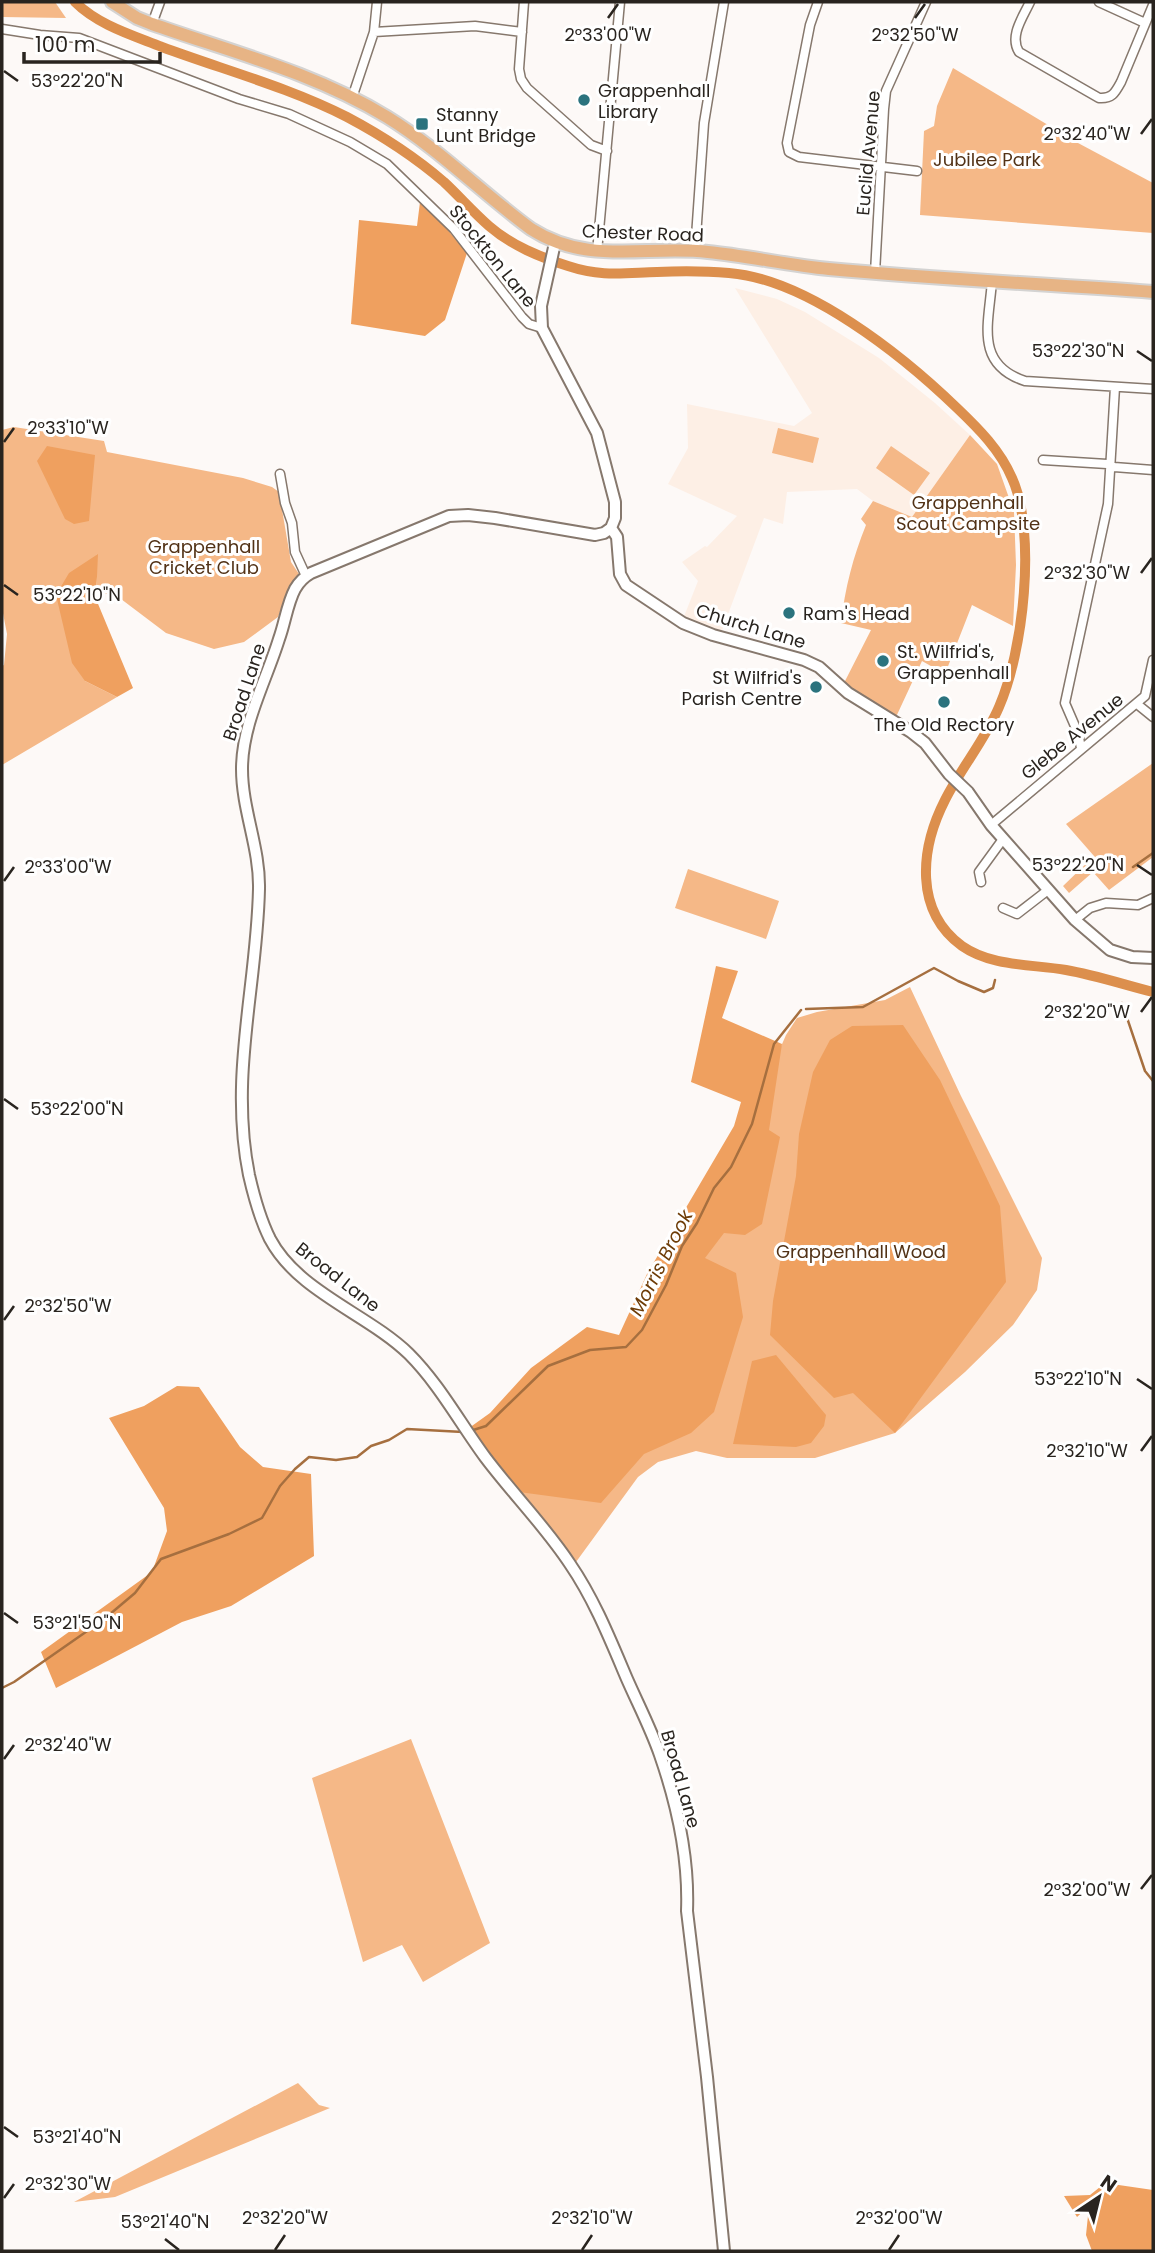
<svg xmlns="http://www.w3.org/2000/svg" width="1155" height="2253" font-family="Poppins,sans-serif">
	<rect width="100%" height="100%" fill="#fdf9f7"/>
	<path fill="#fdefe5" d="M735,288L777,299L805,312L879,358L935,403L970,435L912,517L873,501L857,489L787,492L783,524L764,518L721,633L683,619L698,581L682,562L705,546L707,547L737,516L668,484L688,448L687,404L794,426L812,413Z"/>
	<path fill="#f5b887" d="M2,2H55L66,18L2,17Z
		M953,68L1078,143L1153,183V233L920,215L924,131L934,126L937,106Z
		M14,427L104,441L107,452L243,478L272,487L279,492L291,562L299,574L289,589L278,617L244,642L214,649L166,633L121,599L97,590V554L85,681L117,697L2,765V666L4,665L7,634L2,608V430Z
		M778,428L819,438L813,463L772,453Z
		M970,435L997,464L1014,512L1016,565L1013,626L972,605L945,674L922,661L896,717L844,683L871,630L841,623C845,588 853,557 866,525L861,519L873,501L912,517Z
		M891,446L930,473L914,495L876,468Z
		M1153,763V857L1109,890L1093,872L1069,893L1063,886L1094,856L1066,824Z
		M688,869L779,901L766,939L675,908Z
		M910,987L961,1096L1042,1258L1037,1290L1013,1325L965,1372L895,1433L815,1458H727L696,1451L658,1462L638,1477L576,1562L519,1492L622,1338L743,1134L786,1035L797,1018L817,1012L885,1000Z
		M411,1739L490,1943L423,1982L402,1945L363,1962L312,1778Z
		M298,2083L319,2105L330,2108L115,2197L74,2202Z"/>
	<path fill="#efa05f" d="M423,200L467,253L445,320L425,336L351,324L359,220L417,226L420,202Z
		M47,446L95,455L89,521L74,524L65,519L37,461Z
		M98,554L96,599L133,688L117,697L85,681L72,663L56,595L69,573Z
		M716,966L738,971L722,1018L782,1044L769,1130L780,1137L762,1224L745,1235L724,1233L705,1258L736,1273L743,1317L714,1412L691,1433L644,1454L601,1503L519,1492L469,1428L490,1413L531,1368L587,1327L619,1335L647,1274L734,1126L741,1102L691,1082Z
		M903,1025L940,1080L1000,1206L1006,1282L895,1433L853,1393L834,1398L770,1335L773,1301L796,1176L799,1134L813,1072L830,1040L852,1026Z
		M776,1355L826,1415L824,1426L811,1443L796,1447L733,1444L752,1361Z
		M177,1386L199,1387L240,1447L263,1467L311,1474L314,1556L231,1606L182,1622L56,1688L41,1652L152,1572L167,1531L164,1508L109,1418L144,1406Z
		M1105,2183L1153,2190V2251H1092L1086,2235L1089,2206L1077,2217L1064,2196L1090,2195Z"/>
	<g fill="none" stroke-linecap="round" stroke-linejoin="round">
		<path stroke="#a66f3f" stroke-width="2.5" d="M1133,867L1153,853
			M1122,1003L1145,1071L1153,1081
			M806,1009L863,1007L934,968L958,981L984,992L993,988L995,980
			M470,1431L486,1426L548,1366L590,1350L626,1347L642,1330L666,1285L682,1246L697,1223L714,1188L731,1167L752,1124L774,1044L801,1010
			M2,1688L14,1682L103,1620L135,1593L161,1559L229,1534L262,1518L280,1486L295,1469L309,1457L336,1460L357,1457L371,1446L389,1440L407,1429L463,1432"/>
		<path stroke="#dc8f4d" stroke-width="10" d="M75,2C98,25 132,35 162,47C224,70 288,87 347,117C381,135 415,157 444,182C459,196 473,212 489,226C512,246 540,257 568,266C601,277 623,273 657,272C681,271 705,271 729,273C807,279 902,355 957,408C979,429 1000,450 1012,478C1037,533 1023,653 999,707C985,740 961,768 945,800C920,849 914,911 962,946C992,967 1032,964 1066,970C1095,975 1125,985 1153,992"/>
		<defs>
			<path id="minor" d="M524,2L519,69L521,79L527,88L591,145L607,151
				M818,2L810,25L787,143L789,152L799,157L917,171
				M1030,2C1023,17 1009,36 1019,52L1099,98C1112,99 1115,93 1121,82L1153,5
				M1099,2L1145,23
				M152,24L160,2
				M2,29L40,35L79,38L239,99L289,114L350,142L387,164L454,229L522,317L529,324L542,328
				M374,32L475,26L522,32
				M352,98L374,32L377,2
				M695,251L704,123L724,2
				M597,252L620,2
				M875,273L884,109L886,91L926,2
				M992,281C989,323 974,364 1025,381L1153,389
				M1043,460L1107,464L1114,467L1153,470
				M280,474L285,503L292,523L295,552L306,576
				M1137,704L1153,717
				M1081,748L1078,733L1065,703L1108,504L1115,387
				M991,825L1145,696L1153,660
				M981,882L979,872L1003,839
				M1003,908L1017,914L1048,890
				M1075,920L1090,908L1106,903L1138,905L1153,898"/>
			<path id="tertiary" d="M555,243L541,306L542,328L597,433L615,502V518L611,528
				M611,528L604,533L595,535L495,518L468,515L449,516L311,573C304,577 299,582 295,589C287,604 285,623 279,639C266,681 242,724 242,769C242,810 260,848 259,889C257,986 229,1076 249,1175C254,1197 260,1219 270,1239C298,1292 368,1314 409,1354C439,1384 460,1423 485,1457C512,1493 545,1526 570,1564C594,1599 610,1639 627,1679C638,1704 651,1729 660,1755C677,1804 689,1859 687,1911L707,2077L724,2251
				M611,528L617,537L620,574L626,585L683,623L713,635L804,660L819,667L848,693L911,732L925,743L949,774L968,792L991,825L1075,920L1110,950L1132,957L1153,958"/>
			<path id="primary" d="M112,2L137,18L152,24C232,52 315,73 387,117C439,149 482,193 531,229C589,266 645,245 708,252C748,256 788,265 829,269C937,279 1045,284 1153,292"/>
		</defs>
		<use href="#minor" stroke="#86786d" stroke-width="11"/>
		<use href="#tertiary" stroke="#86786d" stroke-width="14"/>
		<use href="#primary" stroke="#d4d3d2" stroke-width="16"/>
		<use href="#minor" stroke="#fff" stroke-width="8"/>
		<use href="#tertiary" stroke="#fff" stroke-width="10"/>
		<use href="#primary" stroke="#e7b485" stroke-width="12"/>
	</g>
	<path fill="none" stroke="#29241f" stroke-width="2.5" d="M608,18L618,4M915,18L925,4M4,71L18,81M1141,134L1152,119M1137,351L1152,361M4,442L14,428M1141,573L1152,558M4,585L18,595M1137,865L1152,875M4,881L14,867M1141,1012L1152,997M4,1099L18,1109M4,1320L14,1306M1137,1379L1152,1389M1141,1451L1152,1436M4,1613L18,1623M4,1759L14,1745M1141,1889L1152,1875M4,2127L18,2137M4,2198L14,2184M165,2239L179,2250M275,2250L285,2235M582,2250L592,2235M889,2250L899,2235"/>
	<g fill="#2b737e" stroke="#fff" stroke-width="2.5">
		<circle cx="584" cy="100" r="7"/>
		<rect x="415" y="117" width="14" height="14" rx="3.5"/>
		<circle cx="789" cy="613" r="7"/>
		<circle cx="883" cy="661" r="7"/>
		<circle cx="816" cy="687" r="7"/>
		<circle cx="944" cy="702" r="7"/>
	</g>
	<g text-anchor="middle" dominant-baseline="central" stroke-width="6" stroke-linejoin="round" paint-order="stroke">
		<g font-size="18" fill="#29241f" stroke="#fff" text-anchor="start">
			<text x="598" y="90">Grappenhall<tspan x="598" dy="21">Library</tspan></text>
			<text x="436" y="114">Stanny<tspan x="436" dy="21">Lunt Bridge</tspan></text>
			<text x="803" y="613">Ram's Head</text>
			<text x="897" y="651">St. Wilfrid's,<tspan x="897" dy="21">Grappenhall</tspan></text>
			<text x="802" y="677" text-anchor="end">St Wilfrid's<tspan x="802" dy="21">Parish Centre</tspan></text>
			<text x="944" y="724" text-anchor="middle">The Old Rectory</text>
		</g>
		<g font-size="18" fill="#29241f" stroke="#fff">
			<text transform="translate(868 153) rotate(-85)">Euclid Avenue</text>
			<text transform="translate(643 233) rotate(2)">Chester Road</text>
			<text transform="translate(493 256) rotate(51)">Stockton Lane</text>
			<text transform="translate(751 626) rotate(17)">Church Lane</text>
			<text transform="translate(244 692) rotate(-72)">Broad Lane</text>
			<text transform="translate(1072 736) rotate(-39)">Glebe Avenue</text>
			<text transform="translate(338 1277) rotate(38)">Broad Lane</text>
			<text transform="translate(681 1779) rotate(74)">Broad Lane</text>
		</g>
		<g font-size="18" fill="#523216" stroke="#fff">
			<text x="987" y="159">Jubilee Park</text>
			<text x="968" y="502">Grappenhall<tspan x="968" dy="21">Scout Campsite</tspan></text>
			<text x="204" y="546">Grappenhall<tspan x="204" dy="21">Cricket Club</tspan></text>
			<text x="861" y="1251">Grappenhall Wood</text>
		</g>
		<g font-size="19" font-style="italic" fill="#6e3c07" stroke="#fff">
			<text transform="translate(661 1263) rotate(-63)">Morris Brook</text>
		</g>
	</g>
	<g font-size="18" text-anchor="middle" fill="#29241f" stroke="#fff" stroke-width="6" stroke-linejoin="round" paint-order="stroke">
		<text x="608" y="41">2°33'00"W</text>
		<text x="915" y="41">2°32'50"W</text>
		<text x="77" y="87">53°22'20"N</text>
		<text x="1087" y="140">2°32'40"W</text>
		<text x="1078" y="357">53°22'30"N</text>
		<text x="68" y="434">2°33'10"W</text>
		<text x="1087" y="579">2°32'30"W</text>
		<text x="77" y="601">53°22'10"N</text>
		<text x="1078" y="871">53°22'20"N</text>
		<text x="68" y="873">2°33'00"W</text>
		<text x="1087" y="1018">2°32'20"W</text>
		<text x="77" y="1115">53°22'00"N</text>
		<text x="68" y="1312">2°32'50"W</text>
		<text x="1078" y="1385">53°22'10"N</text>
		<text x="1087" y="1457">2°32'10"W</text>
		<text x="77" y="1629">53°21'50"N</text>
		<text x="68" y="1751">2°32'40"W</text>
		<text x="1087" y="1896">2°32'00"W</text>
		<text x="77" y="2143">53°21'40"N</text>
		<text x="68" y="2190">2°32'30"W</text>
		<text x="285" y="2224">2°32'20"W</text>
		<text x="592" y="2224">2°32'10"W</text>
		<text x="899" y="2224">2°32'00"W</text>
		<text x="165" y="2228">53°21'40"N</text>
	</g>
	<rect width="1155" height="2253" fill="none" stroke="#29241f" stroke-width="7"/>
	<g transform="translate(1099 2197) rotate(35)" stroke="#ffffff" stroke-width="5" paint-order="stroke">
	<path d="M0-5L12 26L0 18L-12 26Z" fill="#29241f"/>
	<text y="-10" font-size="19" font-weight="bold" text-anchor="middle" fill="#29241f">N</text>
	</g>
	<path d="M24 52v10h136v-10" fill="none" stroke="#29241f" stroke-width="3.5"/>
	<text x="35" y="52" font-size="21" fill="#29241f" stroke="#ffffff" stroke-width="5" paint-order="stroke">100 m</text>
</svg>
